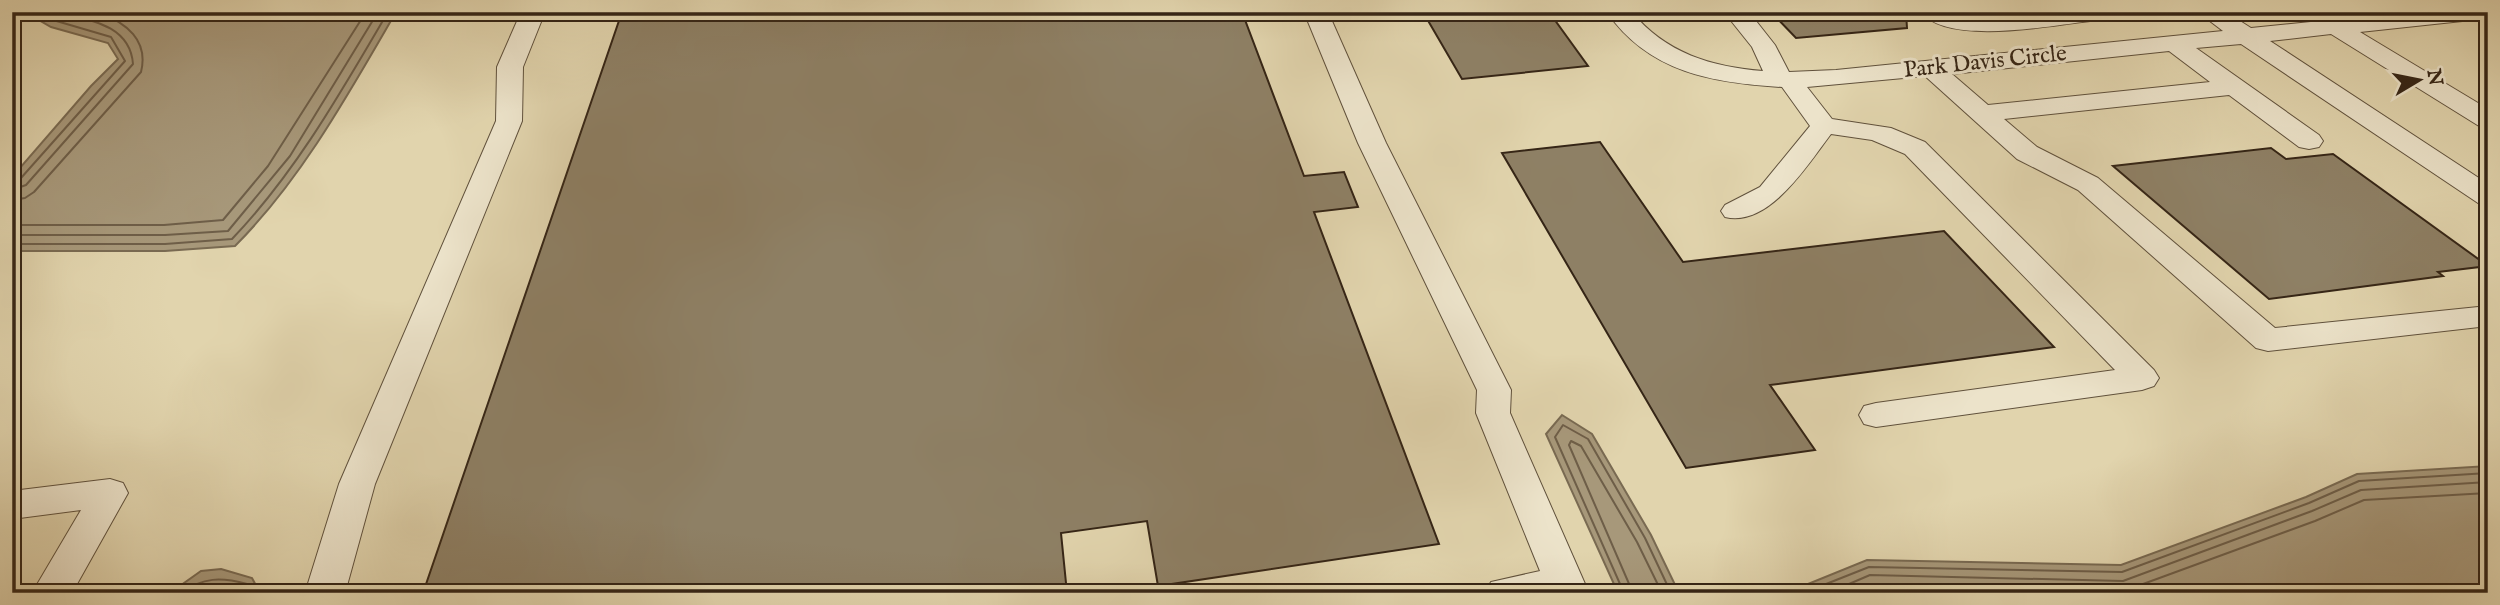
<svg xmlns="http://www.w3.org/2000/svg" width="2500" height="605" font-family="'IM FELL English',serif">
	<rect width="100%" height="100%" fill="#e1d4ad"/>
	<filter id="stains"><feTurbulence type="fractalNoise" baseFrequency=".00286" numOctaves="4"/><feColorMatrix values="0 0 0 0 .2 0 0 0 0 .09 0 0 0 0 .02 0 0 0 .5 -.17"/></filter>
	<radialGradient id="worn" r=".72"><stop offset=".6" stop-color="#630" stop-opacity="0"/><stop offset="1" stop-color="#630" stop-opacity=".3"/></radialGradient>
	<path fill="#a7987a" stroke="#796a52" stroke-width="2" d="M25,12H396C349,93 301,180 235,246L165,251H12V177L91,86L118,59L108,43L51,27Z
		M1562,415L1592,434L1651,535L1679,593H1618L1546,434Z
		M2488,466V593H1807L1808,584L1867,560L2121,565L2306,497L2357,474Z
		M221,569L252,578L260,593H170L201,571Z"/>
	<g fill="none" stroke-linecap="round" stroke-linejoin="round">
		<path stroke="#6e5e48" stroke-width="2" d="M12,181L21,178L125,61L111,37L53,20L38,12
			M12,190L26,185L133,64C130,25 90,20 58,12
			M12,200L25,198L34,192L141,72C149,40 126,23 99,12
			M12,225H164L223,220L268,166L366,12
			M12,235H165L228,231L290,156L378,12
			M12,244H165L232,239C296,172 341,92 388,12
			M181,593C203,577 221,577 247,584L253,593
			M1624,593L1555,437L1563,425L1588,439L1645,538L1671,593
			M1633,593L1569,445L1571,441L1581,446L1637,542L1662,593
			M1814,593L1816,588L1869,567L2122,572L2309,503L2359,481L2488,473
			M1828,593L1870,575L2123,581L2312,511L2361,490L2488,482
			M1855,593L1872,586L2124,591L2315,521L2364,500L2488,493"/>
	</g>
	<path fill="#8e8065" stroke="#352516" stroke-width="2" d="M622,12H1242L1304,176L1344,172L1358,207L1314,212L1439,544L1158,586L1147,521L1061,533L1067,593H423Z
		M1423,12H1549L1588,66L1462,79Z
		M1771,12H1906L1907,28L1796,38Z
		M1600,142L1683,262L1944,231L2054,347L1770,385L1815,450L1686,468L1502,153Z
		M2271,148L2286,159L2333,154L2488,266L2438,272L2443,276L2269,299L2113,166Z"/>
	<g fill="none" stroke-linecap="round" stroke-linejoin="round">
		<defs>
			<path id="minor" d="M521,12H545L523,67L522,121L375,484L345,593H305L339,484L496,121L497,67Z
				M1304,12H1328L1386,143L1511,390L1510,413L1589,593H1485L1491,582L1540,571L1476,413L1477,390L1358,143Z
				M1607,12H1632C1665,53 1712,67 1763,71L1752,47L1724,12H1749L1775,45L1789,72L1836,70L2223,31L2198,12H2226L2251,28L2409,12H2488V17L2481,19L2360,32L2488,109V128L2479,126L2331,34L2270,41L2488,184V206L2478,203L2241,44L2196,48L2319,135L2323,141L2319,147L2309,149L2299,147L2229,95L2004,119L2037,147L2098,178L2275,328L2488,306V326L2268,351L2256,348L2078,190L2017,159L1925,76L1807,87L1832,119L1891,128L1925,142L2154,370L2159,378L2154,386L2142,390L1876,427L1864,424L1859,415L1864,406L1876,403L2115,370L1905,154L1872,140L1831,134C1808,164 1769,228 1725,217L1721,211L1725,205L1760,187L1810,126L1782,87C1714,83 1649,73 1607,12ZM2169,51L2210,82L1988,105L1952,74Z
				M1922,12H1952L1975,19L2037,12H2117L2113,17L2105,19C2066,23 1947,48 1922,12Z
				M110,479L123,483L128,493L72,593H32L81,510L12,519V491Z"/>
		</defs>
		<use href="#minor" stroke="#60513c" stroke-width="2"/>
		<use href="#minor" fill="#ece3ca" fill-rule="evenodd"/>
	</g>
	<g text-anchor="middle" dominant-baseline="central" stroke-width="6" stroke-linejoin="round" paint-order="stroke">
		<g font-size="23" fill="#352516" stroke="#ece3ca">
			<text transform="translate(1985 62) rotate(-6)">Park Davis Circle</text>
		</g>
	</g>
	<rect width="2500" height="605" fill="none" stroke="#e1d4ad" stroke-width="42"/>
	<rect x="14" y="14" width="2472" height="577" fill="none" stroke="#352516" stroke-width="3.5"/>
	<rect x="21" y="21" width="2458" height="563" fill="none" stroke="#352516" stroke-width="2"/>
	<g transform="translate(2419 80) rotate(80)" stroke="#ece3ca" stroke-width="5" paint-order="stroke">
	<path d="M0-5L12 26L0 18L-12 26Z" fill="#352516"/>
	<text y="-10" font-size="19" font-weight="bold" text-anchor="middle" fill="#352516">N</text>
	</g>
	<rect width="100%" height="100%" filter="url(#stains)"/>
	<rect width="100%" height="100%" fill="url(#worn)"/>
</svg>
